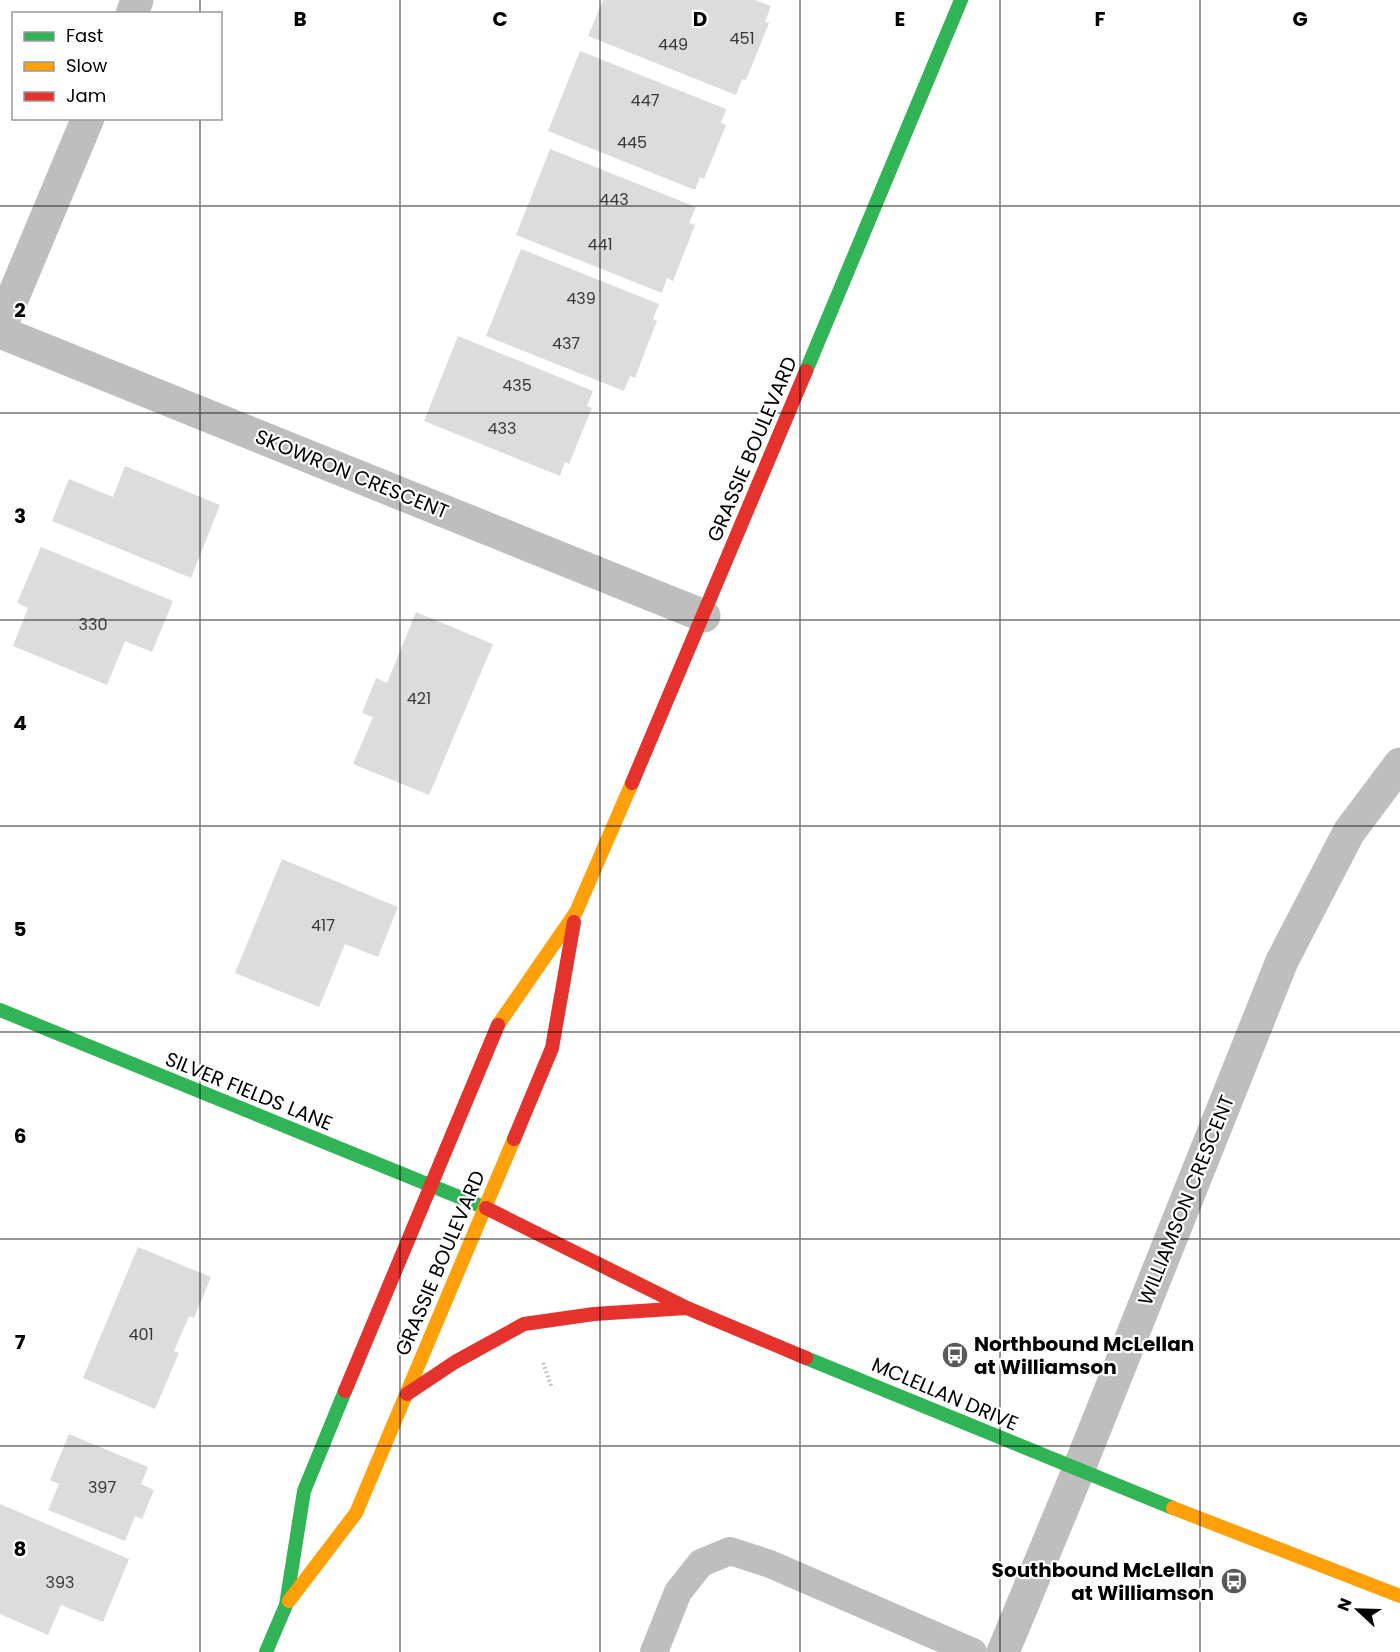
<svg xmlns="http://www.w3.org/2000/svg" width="1400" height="1652" font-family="Poppins,sans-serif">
	<rect width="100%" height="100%" fill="#fff"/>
	<path fill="#dcdcdc" d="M603,0H755L771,6L765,22L769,23L746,80L742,79L736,95L588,36Z
		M580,51L726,109L721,123L726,125L704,179L700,177L695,190L548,131Z
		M550,149L696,207L689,223L695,225L673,281L667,278L662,293L516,235Z
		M521,249L659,304L653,319L657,321L646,349L635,378L630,376L624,391L486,336Z
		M458,336L593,391L587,406L592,408L569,464L565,462L560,476L424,421Z
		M125,466L220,505L191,578L52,521L69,479L113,497Z
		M41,547L173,601L152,652L125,641L107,685L13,646L28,608L17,603Z
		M416,612L493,644L429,795L353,764L373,717L362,713L376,678L387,683Z
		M282,859L398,907L378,957L345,944L319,1007L235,973Z
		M138,1247L211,1277L194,1318L189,1316L174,1351L179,1353L155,1409L83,1378Z
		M69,1434L148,1467L141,1484L154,1490L142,1519L135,1516L125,1541L48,1510L59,1484L50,1480Z
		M0,1504L129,1559L103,1622L61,1605L48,1635L0,1614Z"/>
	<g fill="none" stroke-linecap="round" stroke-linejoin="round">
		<path stroke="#b8b8b8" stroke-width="4" stroke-dasharray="1.5 3" stroke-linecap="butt" d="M543,1363L552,1388"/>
		<path stroke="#bebebe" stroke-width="28" d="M654,1652L678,1592L701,1563L730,1551L770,1564L973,1652"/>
		<path stroke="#bebebe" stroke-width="33" d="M132,14L137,0
			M0,328L88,118
			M0,332L704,616
			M1003,1652L1078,1471L1282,961L1349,832L1400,764"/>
		<path stroke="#30b455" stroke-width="14" d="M806,371L961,0
			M0,1010L486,1208
			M806,1358L1173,1508
			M266,1652L286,1605L304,1491L345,1391"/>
		<path stroke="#ff9f0a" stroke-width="14" d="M498,1025L576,912L632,783
			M1173,1508L1400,1596
			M289,1601L356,1513L514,1139"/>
		<path stroke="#e5322d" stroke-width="14" d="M632,783L806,371
			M514,1139L552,1048L574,922
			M486,1208L687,1308L806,1358
			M345,1391L498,1025
			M407,1394L455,1362L524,1324L594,1314L686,1308"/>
	</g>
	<path fill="none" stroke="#000" stroke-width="1.5" stroke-opacity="0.55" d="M200,0V14M400,0V1652M600,0V1652M800,0V1652M1000,0V1652M1200,0V1652M200,118V1652M0,206H1400M0,413H1400M0,620H1400M0,826H1400M0,1032H1400M0,1239H1400M0,1446H1400"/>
	<defs>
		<symbol id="bus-disc" viewBox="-11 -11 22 22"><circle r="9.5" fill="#595959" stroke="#fff"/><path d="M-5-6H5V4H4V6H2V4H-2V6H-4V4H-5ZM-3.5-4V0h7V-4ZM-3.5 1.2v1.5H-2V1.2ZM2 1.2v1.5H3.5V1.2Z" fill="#fff"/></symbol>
	</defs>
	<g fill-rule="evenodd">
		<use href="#bus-disc" x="940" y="1340" width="30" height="30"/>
		<use href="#bus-disc" x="1219" y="1566" width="30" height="30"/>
	</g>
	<g text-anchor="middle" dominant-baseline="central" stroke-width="4.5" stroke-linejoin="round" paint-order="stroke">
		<g font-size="16" fill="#373737">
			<text x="742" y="38">451</text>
			<text x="673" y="44">449</text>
			<text x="645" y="100">447</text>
			<text x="632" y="142">445</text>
			<text x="614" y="199">443</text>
			<text x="600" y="244">441</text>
			<text x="581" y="298">439</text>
			<text x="566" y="343">437</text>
			<text x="517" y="385">435</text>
			<text x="502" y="428">433</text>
			<text x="93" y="624">330</text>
			<text x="419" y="698">421</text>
			<text x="323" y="925">417</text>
			<text x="141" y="1334">401</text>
			<text x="102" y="1487">397</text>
			<text x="60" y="1582">393</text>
		</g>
		<g font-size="20" fill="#000" stroke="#fff">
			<text transform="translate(752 449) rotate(-67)">GRASSIE BOULEVARD</text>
			<text transform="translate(352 474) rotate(22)">SKOWRON CRESCENT</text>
			<text transform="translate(249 1091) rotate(22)">SILVER FIELDS LANE</text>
			<text transform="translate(1186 1200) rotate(-68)">WILLIAMSON CRESCENT</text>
			<text transform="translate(440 1263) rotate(-67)">GRASSIE BOULEVARD</text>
			<text transform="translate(945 1394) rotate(23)">MCLELLAN DRIVE</text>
		</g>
		<g font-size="20" font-weight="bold" fill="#000" stroke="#fff" text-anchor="start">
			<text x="974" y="1344">Northbound McLellan<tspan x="974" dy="23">at Williamson</tspan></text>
			<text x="1214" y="1570" text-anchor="end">Southbound McLellan<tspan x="1214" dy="23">at Williamson</tspan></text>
		</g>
	</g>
	<g font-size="20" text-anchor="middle" font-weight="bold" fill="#000" stroke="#fff" stroke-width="4.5" stroke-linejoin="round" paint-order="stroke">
		<text x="300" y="26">B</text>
		<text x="500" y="26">C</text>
		<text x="700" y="26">D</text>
		<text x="900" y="26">E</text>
		<text x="1100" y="26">F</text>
		<text x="1300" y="26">G</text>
		<text x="20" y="317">2</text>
		<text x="20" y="523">3</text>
		<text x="20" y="730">4</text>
		<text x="20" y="936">5</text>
		<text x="20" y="1143">6</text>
		<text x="20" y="1349">7</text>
		<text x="20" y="1556">8</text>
	</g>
	<rect x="12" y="12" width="210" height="108" fill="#ffffff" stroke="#999999" stroke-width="1.5"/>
	<rect x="24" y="32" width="30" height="9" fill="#30b455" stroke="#999999" stroke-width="1.5"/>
	<text x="66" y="42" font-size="18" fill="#000000">Fast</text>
	<rect x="24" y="62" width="30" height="9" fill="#ff9f0a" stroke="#999999" stroke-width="1.5"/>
	<text x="66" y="72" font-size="18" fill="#000000">Slow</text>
	<rect x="24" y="92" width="30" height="9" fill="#e5322d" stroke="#999999" stroke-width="1.5"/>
	<text x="66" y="102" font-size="18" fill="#000000">Jam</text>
	<g transform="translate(1358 1610) rotate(292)" stroke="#ffffff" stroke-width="4.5" paint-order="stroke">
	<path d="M0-4.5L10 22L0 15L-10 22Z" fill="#000000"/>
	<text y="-9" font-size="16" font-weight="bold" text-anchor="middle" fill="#000000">N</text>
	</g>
</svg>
